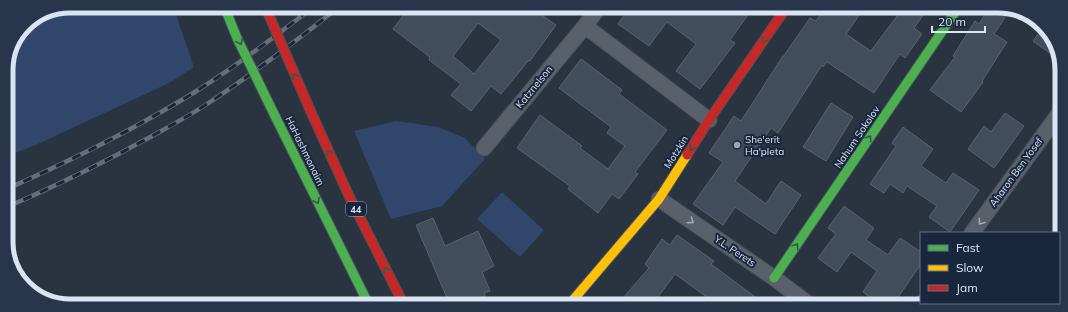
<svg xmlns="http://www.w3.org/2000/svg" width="1068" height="312" font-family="Mulish,sans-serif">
	<rect width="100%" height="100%" fill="#2a3340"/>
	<path fill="#30466a" d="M70,6H173L194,67L169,83L38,144L7,156L6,66L25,25Z
		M396,121L438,127L465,138L485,159L442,206L391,219L354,131Z
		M502,192L544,230L520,257L477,219Z"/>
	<path fill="#414c5c" stroke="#5a626d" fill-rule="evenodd" d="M410,7H530L556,25L530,61L529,60L501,94L491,86L471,111L451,95L461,84L429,60L430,57L393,29ZM478,23L501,40L474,74L453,56Z
		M630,7H635L753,8L730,40L735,43L700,89L676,71L696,44L667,22L649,46L618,24Z
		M825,8H864L846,34L871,51L903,8H928L914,28L922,34L905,58L900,54L874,93L827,62L823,67L822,65L778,133L771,128L735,181L766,204L781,181L801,195L775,234L735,207L723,225L693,204L723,162L709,153L734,116L741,121L783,56V57L810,18L816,21Z
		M989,8H1011L994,34L1007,42L982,81L983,82L961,112L930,90L955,57L953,56L975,21L979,24Z
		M1044,26L1061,58V61L1033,41Z
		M581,59L622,90L619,94L667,130L635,172L638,174L619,199L612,194L598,213L568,189L570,186L517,148L540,115L582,146L580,148L608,169L625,146L607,133L611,127L559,88Z
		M831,103L853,117L826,161L803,147Z
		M1005,113L1024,126L994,168L968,149L984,126L991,132Z
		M903,127L933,149L921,166L946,183L953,173L979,190L950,232L929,217L937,206L907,186L903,193L890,184L884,193L870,184L896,146L892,143Z
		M844,206L874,228L866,240L888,255L900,238L921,252V264L892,306H882L863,292L877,271L851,252L837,272L818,258L836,234L828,228Z
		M433,218L445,246L478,231L494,266L482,272L490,291L484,293L489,305H450L416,225Z
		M677,235L714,261L711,264L766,305H703L708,298L675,274L658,297L668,305H617L649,268L645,264L662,239L670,245Z"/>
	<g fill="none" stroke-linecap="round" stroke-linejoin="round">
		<defs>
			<path id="street" d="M585,26L709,120
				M484,148L585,26L599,7
				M659,199L774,278L810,305
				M972,233L1061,111
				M920,306L922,303"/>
			<path id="fast" d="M275,116L369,305
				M774,278L958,8"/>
			<path id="slow" d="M579,305L573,300L659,199L687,155"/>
			<path id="jam" d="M311,112L349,196L404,305
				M687,155L709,120L786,8"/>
		</defs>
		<use href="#street" stroke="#48505b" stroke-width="17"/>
		<use href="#fast" stroke="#48505b" stroke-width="11"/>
		<use href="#slow" stroke="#48505b" stroke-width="11"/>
		<use href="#jam" stroke="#48505b" stroke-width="11"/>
		<use href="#street" stroke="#5a606a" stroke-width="15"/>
		<use href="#fast" stroke="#4caf50" stroke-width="9"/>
		<use href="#slow" stroke="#ffc107" stroke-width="9"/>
		<use href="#jam" stroke="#c62828" stroke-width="9"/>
		<defs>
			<path id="rail" d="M7,189C54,168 100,146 145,121C163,111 181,101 198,90C238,65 276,36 313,7
				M7,207C56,186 105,162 152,136C170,126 189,116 207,104C253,74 296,41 339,7"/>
		</defs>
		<use href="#rail" stroke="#676e77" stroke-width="4.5"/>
		<use href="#rail" stroke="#19273e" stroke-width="3" stroke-dasharray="9" stroke-linecap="butt"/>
		<defs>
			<path id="fast-bridge" d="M224,6L237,38L275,116"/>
			<path id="jam-bridge" d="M265,6L311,112"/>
		</defs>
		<use href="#fast-bridge" stroke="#48505b" stroke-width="11" stroke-linecap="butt"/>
		<use href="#jam-bridge" stroke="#48505b" stroke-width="11" stroke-linecap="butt"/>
		<use href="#fast-bridge" stroke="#4caf50" stroke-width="9"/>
		<use href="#jam-bridge" stroke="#c62828" stroke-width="9"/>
	</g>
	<defs><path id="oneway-chevron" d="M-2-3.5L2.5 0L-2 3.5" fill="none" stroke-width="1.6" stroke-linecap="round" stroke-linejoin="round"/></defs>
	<g stroke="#2d5d45">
		<use href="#oneway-chevron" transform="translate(764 40) rotate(124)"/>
		<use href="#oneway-chevron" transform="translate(240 42) rotate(65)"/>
		<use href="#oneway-chevron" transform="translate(295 76) rotate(-114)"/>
		<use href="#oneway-chevron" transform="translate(869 138) rotate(-56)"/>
		<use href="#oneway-chevron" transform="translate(692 148) rotate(122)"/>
		<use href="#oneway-chevron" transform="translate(329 153) rotate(-114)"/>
		<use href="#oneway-chevron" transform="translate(317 201) rotate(63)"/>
		<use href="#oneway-chevron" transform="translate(796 246) rotate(-56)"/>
		<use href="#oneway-chevron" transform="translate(386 270) rotate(-117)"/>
	</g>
	<g stroke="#a0a9b5">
		<use href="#oneway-chevron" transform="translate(691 221) rotate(34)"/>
		<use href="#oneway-chevron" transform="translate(981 222) rotate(126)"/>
	</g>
	<circle fill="#9ca6b4" stroke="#19273e" stroke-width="1.5" cx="737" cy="145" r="4"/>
	<g text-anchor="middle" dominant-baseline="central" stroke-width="4" stroke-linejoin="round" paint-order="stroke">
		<rect fill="#19273e" stroke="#a0abbd" stroke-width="1" x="346" y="202" width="20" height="14" rx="3"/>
		<g font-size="9" font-weight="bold" fill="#dae4f3">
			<text x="356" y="209">44</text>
		</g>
		<g font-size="10" fill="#dae4f3" stroke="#19273e">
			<text transform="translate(534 87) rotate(-51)">Katznelson</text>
			<text transform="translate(857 137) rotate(-56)">Nahum Sokolov</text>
			<text transform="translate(305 151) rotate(64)">HaHashmonaim</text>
			<text transform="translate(676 152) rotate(-58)">Motzkin</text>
			<text transform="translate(1016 172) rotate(-54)">Aharon Ben Yosef</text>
			<text transform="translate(735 251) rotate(34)">Y.L. Perets</text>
		</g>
		<g font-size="10" fill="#dae4f3" stroke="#19273e" text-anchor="start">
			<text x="745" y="139">She'erit<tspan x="745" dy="12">Ha'pleta</tspan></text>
		</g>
	</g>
	<path d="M0 0H1068V312H0ZM70 13H998A57 57 0 0 1 1055 70V242A57 57 0 0 1 998 299H70A57 57 0 0 1 13 242V70A57 57 0 0 1 70 13Z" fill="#28364c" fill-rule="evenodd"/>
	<path fill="none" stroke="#dae4f3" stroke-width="5" d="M70 13H998A57 57 0 0 1 1055 70V242A57 57 0 0 1 998 299H70A57 57 0 0 1 13 242V70A57 57 0 0 1 70 13Z"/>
	<rect x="920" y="232" width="140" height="72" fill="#19273e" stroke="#667386"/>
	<rect x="928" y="245" width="20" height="6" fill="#4caf50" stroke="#667386"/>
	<text x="956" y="252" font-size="12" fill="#dae4f3">Fast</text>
	<rect x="928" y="265" width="20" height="6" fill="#ffc107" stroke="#667386"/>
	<text x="956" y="272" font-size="12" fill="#dae4f3">Slow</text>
	<rect x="928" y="285" width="20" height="6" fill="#c62828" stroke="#667386"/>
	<text x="956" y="292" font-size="12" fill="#dae4f3">Jam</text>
	<path d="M932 26v6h53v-6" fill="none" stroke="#dae4f3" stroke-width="2"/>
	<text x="938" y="26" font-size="12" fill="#dae4f3" stroke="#19273e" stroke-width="3" paint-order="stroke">20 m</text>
</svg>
